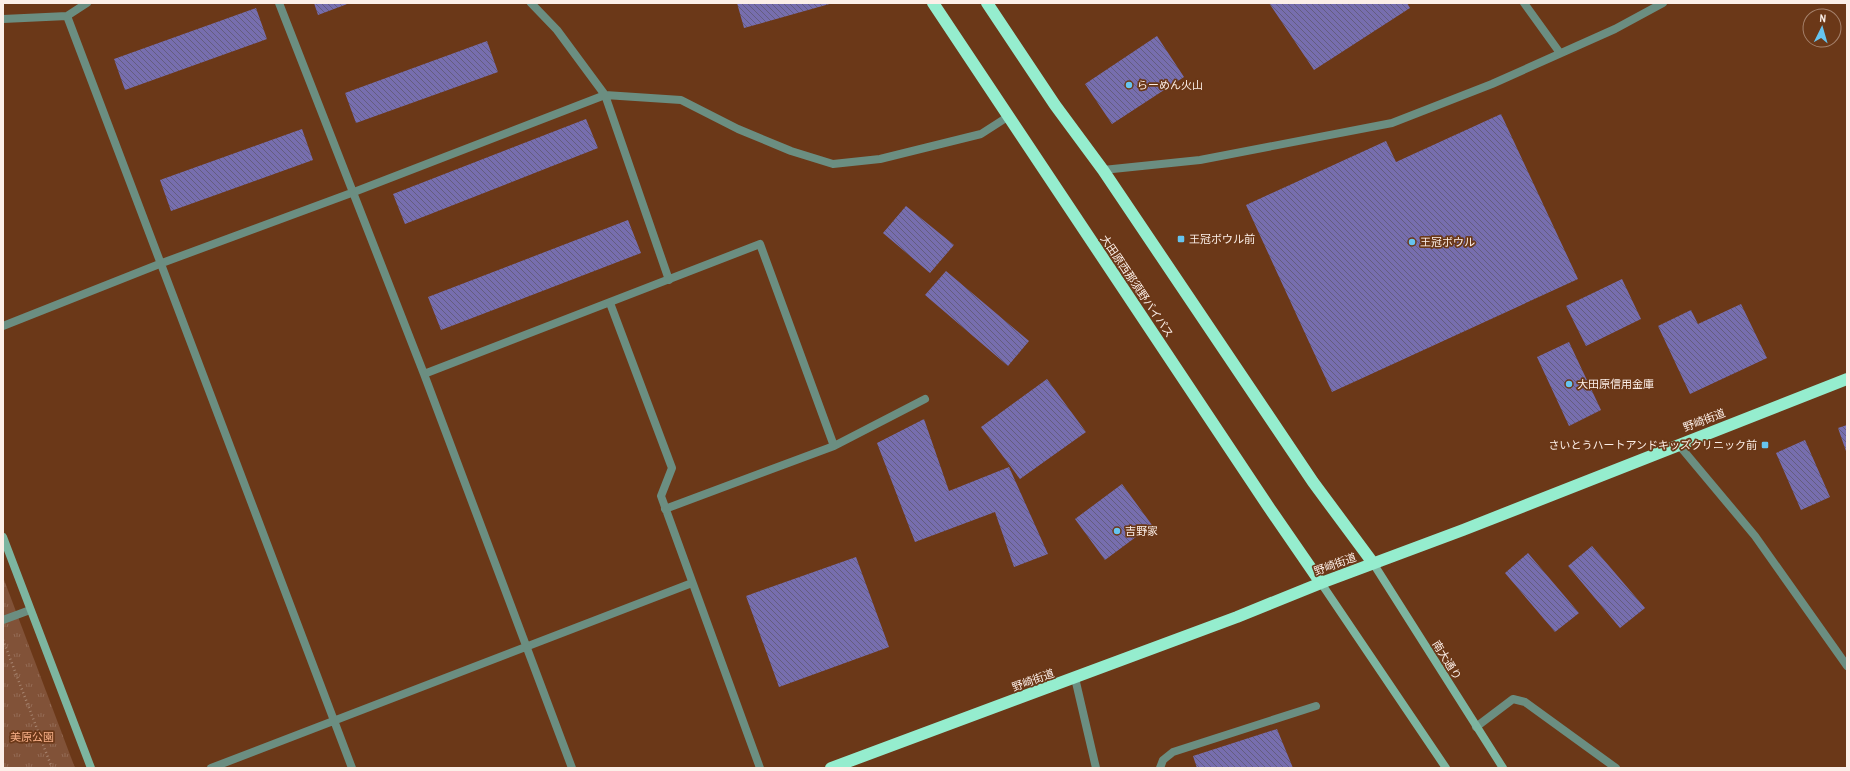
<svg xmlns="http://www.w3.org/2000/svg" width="1850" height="771" font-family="'Archivo Narrow','Noto Sans JP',sans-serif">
	<defs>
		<pattern id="park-tufts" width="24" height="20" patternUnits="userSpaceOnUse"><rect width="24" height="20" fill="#815238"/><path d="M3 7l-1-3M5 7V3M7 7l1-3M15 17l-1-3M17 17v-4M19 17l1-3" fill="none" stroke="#946b55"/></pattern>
		<pattern id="building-back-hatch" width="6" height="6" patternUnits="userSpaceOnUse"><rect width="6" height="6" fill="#776eae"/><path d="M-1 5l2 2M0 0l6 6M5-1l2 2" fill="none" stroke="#645d7f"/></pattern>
	</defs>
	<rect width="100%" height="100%" fill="#6b3818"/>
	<path fill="url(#park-tufts)" d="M3,577L75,768H3Z"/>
	<path fill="url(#building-back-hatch)" d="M314,3H350L318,15Z
		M737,3H833L744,28Z
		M1269,3H1407L1410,8L1314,70Z
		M256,8L267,39L125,90L114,59Z
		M1157,36L1184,77L1112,124L1085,84Z
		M487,41L498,72L356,123L345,93Z
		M1501,114L1578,279L1332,392L1246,205L1386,141L1396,162Z
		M586,119L598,148L405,224L393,194Z
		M302,129L313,160L171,211L160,180Z
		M906,206L954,245L930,273L883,233Z
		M628,220L641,253L441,330L428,297Z
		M946,271L1029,341L1008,366L925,295Z
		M1622,279L1641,319L1586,346L1566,306Z
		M1741,304L1767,358L1690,394L1658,326L1691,310L1698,324Z
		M1569,342L1601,410L1569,426L1537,357Z
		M1047,379L1086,432L1020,479L981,427Z
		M924,419L949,491L1009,467L1048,554L1014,567L995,512L915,542L877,443Z
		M1847,425V454L1838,428Z
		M1805,440L1830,497L1801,510L1776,453Z
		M1122,484L1152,525L1105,560L1075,519Z
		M1592,546L1645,608L1620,628L1568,566Z
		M1528,553L1579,613L1555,632L1505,573Z
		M856,557L889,647L779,687L746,596Z
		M1277,729L1293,768H1197L1193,756Z"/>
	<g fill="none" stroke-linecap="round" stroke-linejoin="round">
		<path stroke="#a7846f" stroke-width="2.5" stroke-dasharray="1 3" stroke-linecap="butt" d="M3,640L52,768"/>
		<path stroke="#6b8e81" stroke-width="8" d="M3,620L30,610
			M1160,768L1163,760L1173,752L1316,706"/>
		<path stroke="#6b8e81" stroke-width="8" d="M279,3L424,374L572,768
			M531,3L557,30L605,95L669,280
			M1524,3L1560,53
			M67,16L352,768
			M3,19L67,16L87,3
			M1103,170L1200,160L1392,123L1492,84L1615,29L1663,3
			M610,303L672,468L661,496L760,768
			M3,326L162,263L354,192L605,95L681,100L738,129L791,151L833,164L880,159L981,134L1009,116
			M424,374L760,244L834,446
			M1678,444L1755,536L1847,666
			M665,509L834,446L925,399
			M1075,678L1096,768
			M1476,727L1513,699L1525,702L1616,768
			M211,768L692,583"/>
		<path stroke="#7db5a0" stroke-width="8" d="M3,537L91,768
			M1373,563L1503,768
			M1321,583L1446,768"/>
		<path stroke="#95edce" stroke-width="12" d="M933,3L1270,509L1321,583
			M987,3L1055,105L1103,170L1313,482L1373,563
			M831,768L1237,617L1321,583L1463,530L1847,379"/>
	</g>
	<g fill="#66c4ef" stroke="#6b3818" stroke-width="1.5">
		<circle cx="1129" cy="85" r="4"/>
		<rect x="1177" y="235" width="8" height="8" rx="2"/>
		<circle cx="1412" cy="242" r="4"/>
		<circle cx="1569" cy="384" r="4"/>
		<rect x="1761" y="441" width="8" height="8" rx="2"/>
		<circle cx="1117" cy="531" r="4"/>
	</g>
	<g text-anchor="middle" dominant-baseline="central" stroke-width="3.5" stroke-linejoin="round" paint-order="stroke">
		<g font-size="11" fill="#fcefe8" stroke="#6b3818" text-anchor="start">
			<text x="1137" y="85">らーめん火山</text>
			<text x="1189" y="239">王冠ボウル前</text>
			<text x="1420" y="242">王冠ボウル</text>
			<text x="1577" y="384">大田原信用金庫</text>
			<text x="1757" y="445" text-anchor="end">さいとうハートアンドキッズクリニック前</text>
			<text x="1125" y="531">吉野家</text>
		</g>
		<g font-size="11" fill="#fcefe8" stroke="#6b3818">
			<text transform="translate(1137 286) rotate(56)">大田原西那須野バイパス</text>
			<text transform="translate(1704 420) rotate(-21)">野崎街道</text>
			<text transform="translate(1335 564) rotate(-20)">野崎街道</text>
			<text transform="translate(1447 660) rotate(58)">南大通り</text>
			<text transform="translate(1033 680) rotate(-20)">野崎街道</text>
		</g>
		<g font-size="11" fill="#f9b088" stroke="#6b3818">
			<text x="32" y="737">美原公園</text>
		</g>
	</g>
	<rect width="1850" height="771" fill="none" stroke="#fcefe8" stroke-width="8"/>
	<g transform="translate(1822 28) rotate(5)"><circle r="19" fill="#6b3818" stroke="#a5816b"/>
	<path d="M0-3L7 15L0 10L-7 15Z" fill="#66c4ef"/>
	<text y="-6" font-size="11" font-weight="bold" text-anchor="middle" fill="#fcefe8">N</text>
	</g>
</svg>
